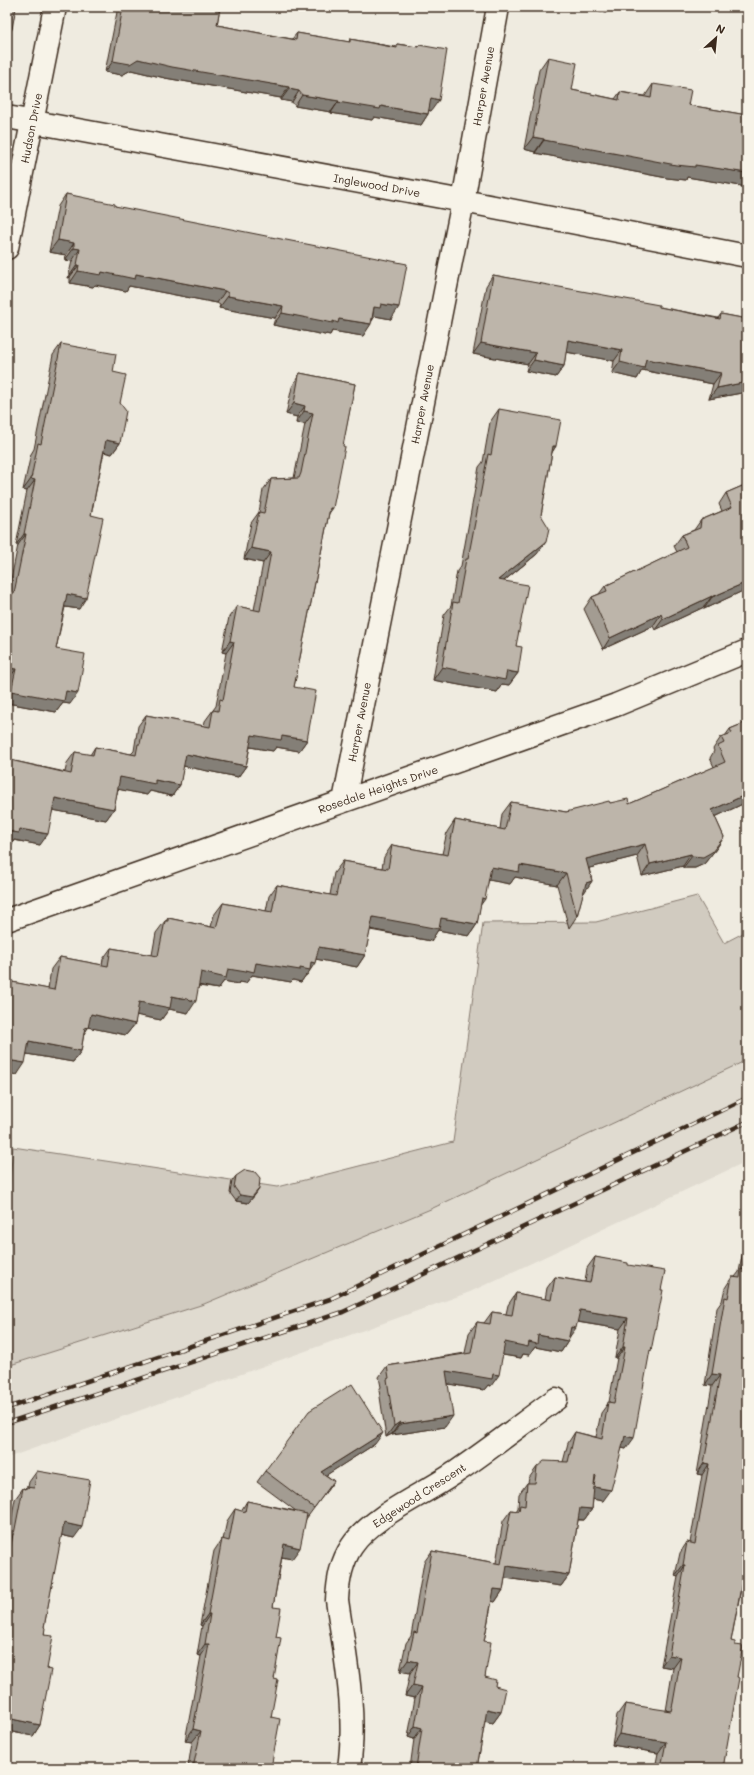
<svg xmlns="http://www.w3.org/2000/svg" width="754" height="1775" font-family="Mali,sans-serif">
	<rect width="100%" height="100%" fill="#efebe0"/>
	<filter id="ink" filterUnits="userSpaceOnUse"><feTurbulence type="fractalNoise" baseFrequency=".025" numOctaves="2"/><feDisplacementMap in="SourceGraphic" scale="8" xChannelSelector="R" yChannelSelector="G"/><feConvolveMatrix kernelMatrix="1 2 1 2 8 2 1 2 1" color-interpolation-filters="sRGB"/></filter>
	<g filter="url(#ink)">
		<path fill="#e0dbd0" d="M747,1060V1161L470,1292L7,1458V1366L204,1304L433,1208Z"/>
		<path fill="#d1cbc0" stroke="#867a6f" d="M697,896L724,943L747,931V1060L433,1208L204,1304L7,1366V1215L13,1147L277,1187L453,1142L483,923L596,922Z"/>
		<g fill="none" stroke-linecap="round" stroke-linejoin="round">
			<defs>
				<path id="street" d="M7,117L463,201L747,256
					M7,248L55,7
					M344,801L463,201L498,7
					M7,920L616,705L747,651
					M349,1768C357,1712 345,1656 337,1600C338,1580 341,1562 352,1546C373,1515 425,1494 456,1472C490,1449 523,1423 556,1399"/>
			</defs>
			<use href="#street" stroke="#3b2a1e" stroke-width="25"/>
			<use href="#street" stroke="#f7f3e8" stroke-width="22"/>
			<defs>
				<path id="rail" d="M7,1408L330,1299L747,1098
					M7,1423L343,1312L747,1122"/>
			</defs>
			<use href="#rail" stroke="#3b2a1e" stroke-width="4.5"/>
			<use href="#rail" stroke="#f7f3e8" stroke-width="3" stroke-dasharray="9" stroke-linecap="butt"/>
		</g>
		<path fill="#a39c92" stroke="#3b2a1e" d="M118,7H220L217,25L292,39L297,33L349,42L350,39L395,47L397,44L417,47L419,45L431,111L429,110L428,114L421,125L374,117L372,120L331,113V112L295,106L292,102L281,100V98L165,78L131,70L122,75L105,72Z
			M548,57L572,90L615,99L620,92L645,96L653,84L688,105L747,115V187L687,177L686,180L667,178L535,153V152L524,149L539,70Z
			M66,194L115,206L391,319L375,316L363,336L332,331L330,335L326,334L325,335L273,325L275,318L219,308L220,305L217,303L129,286L126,291L95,285L93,287L70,283V277L68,278L72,261L65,260L66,255L49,252L58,206Z
			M493,275L659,307L718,318L721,314L747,319V392L709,399L713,384L642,370L637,379L612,373L614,361L566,352L564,366L556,377L526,371L528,364L473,354L486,286Z
			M61,344L113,372L120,403V443L112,454L104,452L91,515L79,609L65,607L56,649L70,704L63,703L56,712L7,703V684L8,680H7V599L18,545H16L27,491L23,490L31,454L34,449L53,355Z
			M300,373L355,384L294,687L307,740L299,751L276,747L273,751L250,747L246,766L238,777L183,766L180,785L172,796L150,791L147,795L118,789L114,809L106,820L53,810L40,845L14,840L12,844H7V765L10,760L65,772L67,763L75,752L90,755L95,747L131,754L134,751L138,726L146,715L204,726L205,721L216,706L226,653L222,652L229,617L237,606L254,610L263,563L244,559L251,523L259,512L263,490L271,479L294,478L305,424L296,423L297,417L286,414L292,387Z
			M499,409L556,446L552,452L541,515L537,554L504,581L516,646L518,673L509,685L502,684L497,692L433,680L444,615L451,606L457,571L461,566L479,467L483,462L490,422Z
			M747,484V589L704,609V607L655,630L653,626L603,649L584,609L592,597L599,594L605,586L677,552L674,546L682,535L694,530L701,520L722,511L719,504L726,493Z
			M747,722V802L715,817L724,837L716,849L704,864L695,868H683V866L642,876L637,856L589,868L592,881L583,893L577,916L569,928L557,885L515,877L510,884L489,880L480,906L477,924L469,936L438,930L431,941L370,930L365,955L357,967L316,959L307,975H306L301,982L293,980L291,982L252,975L246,983L239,982L238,984L224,981L218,989L199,986L188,1013L169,1009L161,1020L136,1015L135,1024L126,1035L88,1027L84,1033L81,1051L73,1062L27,1054L17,1075L7,1073V981L48,989L51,969L60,957L102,965L103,959L111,948L152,955L156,933L165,921H166L168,918L211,927L214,915L223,903L266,911L269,896L277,885L330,895L334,873L343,861L382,868L384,857L392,845L442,854L447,832L455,820L500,829L502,814L511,802L566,812L610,803L629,804L714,767L710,758L714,751L713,749L721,737L725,736L730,729Z
			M236,1176L259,1189L255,1195L248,1203L236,1201L230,1193L232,1181Z
			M747,1229V1576L742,1584L731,1641L735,1645L737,1677L723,1768H655L658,1753L612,1745L617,1715L625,1704L666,1711L673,1668L661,1666L678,1577L675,1576L680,1553L687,1542L690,1543L702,1475L697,1474L712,1386L705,1385L717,1308L722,1301L725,1288L732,1277H735L739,1272Z
			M595,1257L628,1265L649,1353L626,1449L622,1448L603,1501L593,1499L592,1509L584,1520H578L569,1575L561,1586L505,1578L503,1590L495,1602L492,1601L484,1641L485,1677L495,1686L501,1712L493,1723L485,1721L477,1768H410L414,1739L408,1737L415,1698L405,1696L410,1673L400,1671L406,1643L411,1636L424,1562L432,1551L496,1563L503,1521L511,1510L516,1511L518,1508L519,1494L527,1483H528L529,1478L537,1467L563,1462L568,1443L575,1432L596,1437L601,1413L609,1402L617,1358H615L620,1329L577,1322L569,1338L568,1341L561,1352L535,1347L529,1355L523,1354L521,1358L503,1355L491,1386L488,1385L484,1390L448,1384L445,1427L392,1435V1434L386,1437L379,1390L381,1387L379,1377L387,1366L465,1353L469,1333L477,1322L484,1323L492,1312L506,1314L508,1305L516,1293L545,1299L547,1288L555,1277L585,1282L587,1268Z
			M375,1444L326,1475L334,1481L306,1519L292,1559L282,1557L273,1607L276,1637L274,1679L271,1717V1768H188L192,1742L185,1741L201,1656L197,1655L202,1626L200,1625L214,1551L222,1539L223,1540L227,1521L235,1509L241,1511L247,1501L296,1511L257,1482L265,1471Z
			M37,1471L74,1538L61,1535L44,1627L47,1669L40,1725L33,1736L7,1731V1543L15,1499L23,1488L25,1489L26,1487H28L29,1482Z"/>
		<path fill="#847f77" stroke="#3b2a1e" d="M574,7H610L606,13Z
			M7,28L12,29L7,36Z
			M138,59L289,87L281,98L165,78L131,70L122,75L105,72L113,61Z
			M289,89L299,91L292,102L281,100Z
			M302,95L339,101L331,112L295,106Z
			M431,98L439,100L431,111L423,109Z
			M338,102L381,106L428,114L421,125L374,117L372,120L331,113Z
			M533,137L544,139L535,152L524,149Z
			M544,140L747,173V187L687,177L686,180L667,178L535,153Z
			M58,240L74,243L66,255L49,252Z
			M74,248L80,249L72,261L65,260Z
			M77,265H79L70,277L68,278Z
			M78,271L136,274L225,291L217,303L129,286L126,291L95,285L93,287L70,283Z
			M228,296L283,306L275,318L219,308Z
			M381,304L399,307L391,319L375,316L372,320L374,307Z
			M282,313L333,321L339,319L371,324L363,336L332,331L330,335L326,334L325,335L273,325Z
			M568,340L622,350L614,361L561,351Z
			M481,343L536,353L528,364L473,354Z
			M646,359L721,373L713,384L642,370L637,379L612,373L620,362Z
			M534,360L564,366L556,377L526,371Z
			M747,382V392L709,399L717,388Z
			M294,403L305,406L297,417L286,414Z
			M304,411L313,413L305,424L296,423Z
			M106,440L120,443L112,454L99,451Z
			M553,446H556L548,459Z
			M31,479L35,480L27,491L23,490Z
			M330,508H333L325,519Z
			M24,534H26L18,545H16Z
			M546,542L537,554L489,593L498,580Z
			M251,548L271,552L263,563L244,559Z
			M747,582V589L704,609L712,597Z
			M67,594L86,598L79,609L59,606Z
			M712,596L704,607L655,630L663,619Z
			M661,614L653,626L603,649L610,638Z
			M230,641L234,642L226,653L222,652Z
			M7,654H10L7,659Z
			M442,667L507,671L518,673L509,685L502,684L497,692L433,680Z
			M8,668L16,669L8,680H7V669Z
			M11,691H66L78,693L70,704L63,703L56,712L7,703V697Z
			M252,735L282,736L307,740L299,751L276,747L273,751L245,746Z
			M186,754L246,766L238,777L178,765Z
			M120,777L155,780L180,785L172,796L150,791L147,795L112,788Z
			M747,794V802L704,822L712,810Z
			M55,798L114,809L106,820L47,809Z
			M20,829L48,834L40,845L14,840L12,844H7V831Z
			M724,837L716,849L704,864L695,868H683L692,856Z
			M645,844L637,856L578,871L586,859Z
			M691,854L683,866L642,876L650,864Z
			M520,865L566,873L557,885L515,877L510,884L483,879L491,867Z
			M592,881L584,893L578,894L586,883Z
			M482,898L485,899L477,910Z
			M373,917L441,918L477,924L469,936L438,930L431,941L364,928Z
			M319,947L365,955L357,967L310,958Z
			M311,962L315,963L307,975H306L301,982L293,980L291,982L252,975L246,983L239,982L238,984L224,981L218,989L193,984L201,972L228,969L246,970L256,963L300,968Z
			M172,996L196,1001L188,1013L169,1009L161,1020L130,1014L139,1002Z
			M91,1014L135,1024L126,1035L82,1026Z
			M85,1027L88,1028L80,1040Z
			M29,1041L81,1051L73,1062L21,1053Z
			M7,1060L25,1063L17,1075L7,1073Z
			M259,1189L255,1195L248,1203L236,1201L240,1195Z
			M580,1310L628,1318L620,1329L572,1321Z
			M571,1327L576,1328L568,1339Z
			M538,1335L568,1341L561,1352L535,1347L529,1355L523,1354L521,1358L497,1354L505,1342H529Z
			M623,1347H625L617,1358H615Z
			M446,1371L493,1374L499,1375L491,1386L488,1385L484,1390L438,1382Z
			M712,1374L720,1375L712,1386L705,1385Z
			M453,1416L445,1427L392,1435L400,1424Z
			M400,1422L392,1434L386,1437L394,1426Z
			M383,1433L375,1444L314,1483L321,1472Z
			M625,1436L634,1438L626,1449L617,1447Z
			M704,1463L709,1464L702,1475L697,1474Z
			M594,1487L611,1490L603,1501L586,1498Z
			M580,1508L592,1509L584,1520L572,1519Z
			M64,1523L82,1527L74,1538L56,1534Z
			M284,1544L300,1548L292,1559L276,1556Z
			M683,1565H685L678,1577L675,1576Z
			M507,1566L569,1575L561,1586L499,1577Z
			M743,1576H747L739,1587Z
			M494,1589L503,1590L495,1602L486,1600Z
			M208,1614H210L202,1626L200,1625Z
			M205,1644H209L201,1656L197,1655Z
			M669,1655L681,1657L673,1668L661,1666Z
			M408,1660L418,1662L410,1673L400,1671Z
			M413,1685L422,1687L415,1698L405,1696Z
			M487,1709L501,1712L493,1723L479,1720Z
			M7,1718L40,1725L33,1736L7,1731Z
			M415,1726L422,1728L414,1739L408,1737Z
			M193,1729L201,1731L192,1742L185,1741Z
			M619,1734L666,1742L658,1753L612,1745Z"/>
		<path fill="#bdb5aa" stroke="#3b2a1e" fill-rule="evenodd" d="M7,7H16L12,29L7,28Z
			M123,7H220L217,25L296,40L297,33L350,42V39L397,48V44L418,47L419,45L447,50L439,100L431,98L428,114L381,106L380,109L338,102L339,101L302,95L299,91L289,89V87L172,67L138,59L130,64L113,61Z
			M548,57L577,63L572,90L619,100L620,92L651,98L653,84L691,90L688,105L747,115V173L695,165V167L676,165L544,140V139L533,137Z
			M66,194L115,204V206L407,264L399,307L381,304L380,308L374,307L371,324L339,319L338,323L333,321V323L282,313L283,306L228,296V293L225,291L136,274L135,279L102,272L101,275L78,271L79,265H77L80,249L74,248V243L58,240Z
			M493,275L659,305V307L720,319L721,314L747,319V382L717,388L721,373L646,359L644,368L620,362L622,350L568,340L564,366L534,360L536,353L481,343Z
			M61,344L116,354L113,372L126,375L120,403L126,411L120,443L106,440L91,515L103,518L86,598L67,594L56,649L85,654L78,693L66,691L64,701L11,691L16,669L8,668L10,654H7V618L12,593H14L26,534H24L35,480L31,479L38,443L41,444Z
			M300,373L355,384L343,446L345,447L333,508H330L294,687L316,691L307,740L282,736L281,740L252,735L246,766L186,754L180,785L155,780V784L120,777L114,809L55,798L48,834L20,829L19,833L7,831V766H9L10,760L71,774L75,752L93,755L95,747L136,755L138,744H140L146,715L210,727L213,710L218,711L220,699L223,700L234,642L230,641L237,606L260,611L271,552L251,548L259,512L264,513L271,479L299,478L301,473L313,413L304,411L305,406L294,403L299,375Z
			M499,409L561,420L556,446H553L541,515L549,528L546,542L498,580L528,585L516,646L522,647L518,673L507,671L505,680L442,667L453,602L458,603L466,559H468L488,454L491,455Z
			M747,484V582L712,597V596L663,619L661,614L610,638L592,597L607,591L605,586L687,547L682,535L700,528L701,520L732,507L726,493Z
			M747,722V794L712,810L724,837L712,852L703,857L692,856L691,854L650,864L645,844L586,859L592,881L586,883L577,916L566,873L520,865L519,872L491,867L485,899L482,898L477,924L441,918L439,929L373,917L365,955L319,947L315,963L311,962L310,970L300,968V970L256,963L254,972L246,970V972L228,969L226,978L201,972L196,1001L172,996L170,1008L139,1002L135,1024L91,1014L88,1028L85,1027L81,1051L29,1041L25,1063L7,1060V981L54,990L60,957L108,966L111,948L158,956L165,921H168V918L216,928L223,903L272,912L277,885L336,896L343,861L388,869L392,845L448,855L455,820L505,830L511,802L566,812L609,801L610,803L628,799L629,804L725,762L718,746L724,743L721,737L732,733L730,729Z
			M245,1170L255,1172L260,1178L259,1189L252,1197L240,1195L234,1187L236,1176Z
			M595,1257L628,1263V1265L665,1271L661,1290H663L651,1351L650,1350L634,1438L625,1436L611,1490L594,1487L592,1509L580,1508L569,1575L507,1566L503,1590L494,1589L484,1641L491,1642L485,1677L496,1680L495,1686L506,1689L501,1712L487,1709L477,1768H416L422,1728L415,1726L422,1687L413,1685L418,1662L408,1660L414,1632L417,1633L432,1551L501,1564L511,1510L519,1511L520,1505L525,1506L527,1483H535L537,1467L544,1461L568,1462L575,1432L602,1439L608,1402L614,1403L625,1347H623L628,1318L580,1310L576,1328L571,1327L568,1341L538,1335L537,1344L529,1342L528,1347L505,1342L499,1375L493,1374L492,1379L446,1371L453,1416L400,1424V1422L394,1426L387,1379L389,1378L387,1366L471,1353L477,1322L490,1324L492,1312L512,1315L516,1293L551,1300L555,1277L590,1283ZM595,1475L596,1476L594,1486Z
			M747,1258V1576H743L731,1641L735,1642V1645L743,1646L737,1677L739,1678L723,1768H661L666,1742L619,1734L625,1704L671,1711L673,1703L681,1657L669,1655L685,1565H683L687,1542L695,1544L709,1464L704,1463L720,1375L712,1374L725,1297L728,1298L732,1277L740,1278L741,1269L745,1270Z
			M352,1384L383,1433L321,1472L334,1481L314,1508L265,1471L309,1411Z
			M37,1471L90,1480L82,1527L64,1523L44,1627L45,1628L44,1635L53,1636L47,1669L51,1670L40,1725L7,1718V1567L13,1534H14L23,1488L26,1489V1487L34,1488Z
			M247,1501L307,1514L300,1548L284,1544L273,1607L281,1608L276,1637L281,1638L274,1679L278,1680L271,1717L280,1719L271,1768H193L201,1731L193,1729L209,1644H205L210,1614H208L222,1539L229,1541L235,1509L245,1512Z"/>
	</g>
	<g text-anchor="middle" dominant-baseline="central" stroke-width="3.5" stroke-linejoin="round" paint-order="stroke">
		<g font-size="11" fill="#3b2a1e" stroke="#f7f3e8">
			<text transform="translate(483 86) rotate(-80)">Harper Avenue</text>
			<text transform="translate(31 128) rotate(-79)">Hudson Drive</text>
			<text transform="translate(377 185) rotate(10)">Inglewood Drive</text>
			<text transform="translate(422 404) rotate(-79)">Harper Avenue</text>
			<text transform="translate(359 722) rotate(-79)">Harper Avenue</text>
			<text transform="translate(378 789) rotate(-19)">Rosedale Heights Drive</text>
			<text transform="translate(419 1495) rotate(-33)">Edgewood Crescent</text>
		</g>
	</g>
	<rect width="754" height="1775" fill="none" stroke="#f7f3e8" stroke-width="24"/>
	<rect x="12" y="12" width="730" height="1751" fill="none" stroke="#3b2a1e" stroke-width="1.5" filter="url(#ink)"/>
	<g transform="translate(716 38) rotate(27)" stroke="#f7f3e8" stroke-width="3" paint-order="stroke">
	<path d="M0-3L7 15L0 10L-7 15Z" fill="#3b2a1e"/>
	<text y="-6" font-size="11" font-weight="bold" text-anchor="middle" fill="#3b2a1e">N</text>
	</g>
</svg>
